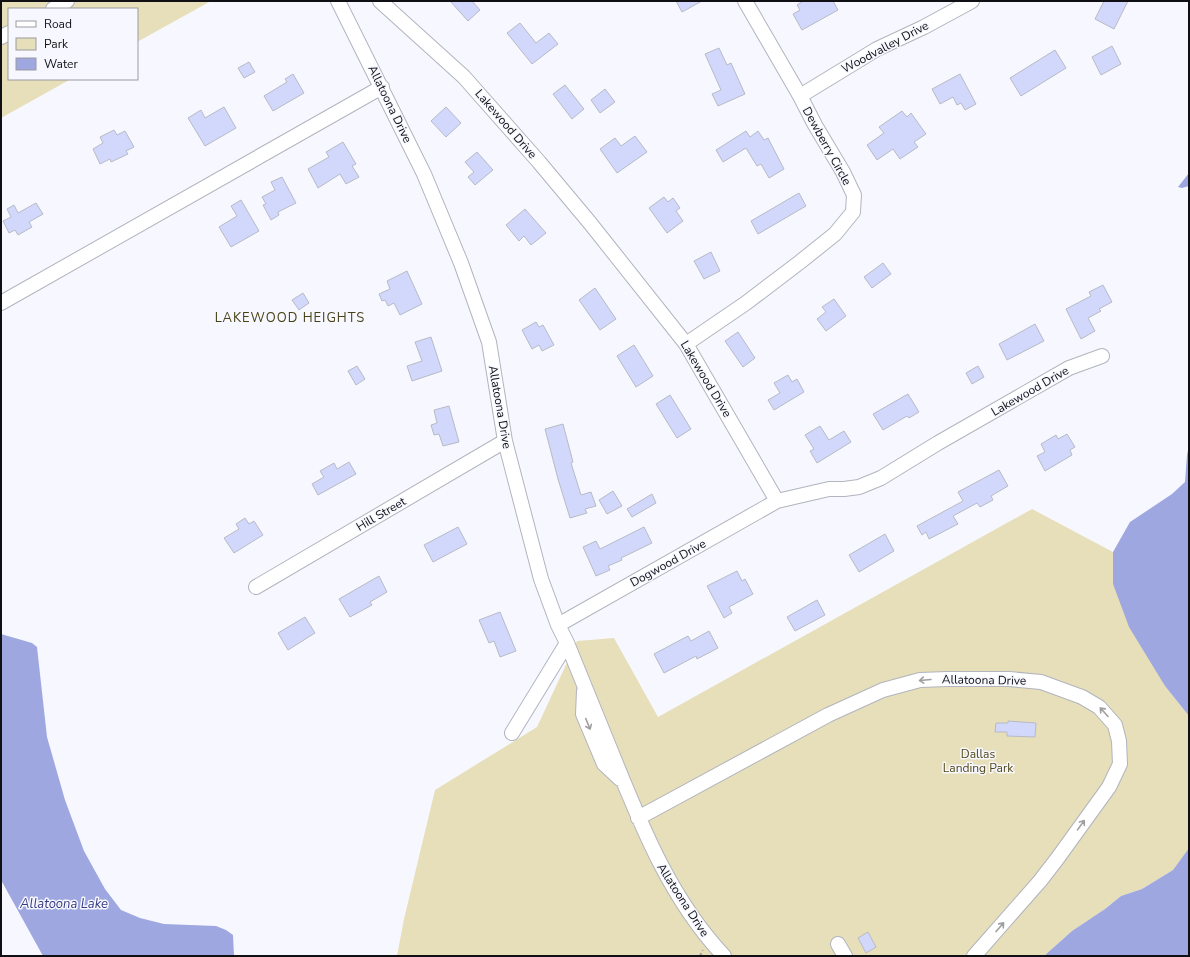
<svg xmlns="http://www.w3.org/2000/svg" width="1190" height="957" font-family="'Nunito Sans',sans-serif">
	<rect width="100%" height="100%" fill="#f7f8ff"/>
	<path fill="#e6dfb9" d="M1,1H211L137,42V9H9V79H71L1,118Z
		M1032,509L1113,552V584L1165,686L1189,716V848L1173,870L1142,889L1121,896L1105,909L1072,931L1044,956H397L404,919L435,790L537,727L577,641L614,638L658,717Z"/>
	<path fill="#9ea7df" d="M1189,173V186L1182,188L1178,187Z
		M1189,445V716L1165,686L1129,627L1113,584V552L1130,522L1172,494L1185,482L1187,455Z
		M1,634L32,643L37,647L47,737L65,800L84,851L105,889L121,910L140,918L164,924L216,926L226,930L233,935L234,956H43L1,880Z
		M1189,848V956H1044L1072,931L1105,909L1121,896L1142,889L1173,870Z"/>
	<path fill="#d1d8fb" stroke="#b8bac4" d="M450,1H472L480,10L468,21Z
		M676,1H702L682,12Z
		M803,1H833L838,10L802,30L793,14L800,10L797,5Z
		M1104,1H1128L1114,29L1095,19Z
		M520,23L536,43L549,33L558,44L532,64L507,33Z
		M1112,46L1121,64L1101,75L1092,57Z
		M719,48L727,65L731,63L745,94L718,106L712,94L721,90L705,54Z
		M1055,50L1066,68L1021,96L1010,78Z
		M249,62L255,72L244,78L238,68Z
		M293,74L304,93L273,111L264,96L287,82L285,79Z
		M960,74L976,104L965,110L961,103L957,105L953,97L940,104L932,89Z
		M565,85L584,109L572,119L553,94Z
		M605,89L615,102L600,113L591,100Z
		M224,107L236,128L205,146L188,118L201,110L205,118Z
		M446,107L461,123L446,137L431,121Z
		M902,111L907,117L911,113L926,134L914,142L918,147L900,159L893,149L877,160L867,145L884,133L879,127Z
		M114,130L117,135L125,131L134,147L126,151L128,154L111,162L110,159L100,164L93,149L103,143L100,137Z
		M746,131L750,137L758,131L764,140L768,138L784,169L769,178L761,164L757,166L746,148L723,162L716,150Z
		M635,136L647,152L617,173L600,149L615,138L621,146Z
		M343,142L356,164L352,166L359,177L346,184L340,174L318,188L308,169L329,157L326,152Z
		M477,152L493,170L475,185L468,177L474,172L465,162Z
		M282,177L296,203L278,212L279,215L271,220L263,205L266,204L262,197L275,190L271,182Z
		M799,193L806,206L758,234L751,221Z
		M664,197L668,202L673,198L680,208L676,211L683,221L667,233L649,208Z
		M241,200L259,231L231,247L219,227L237,216L231,206Z
		M36,203L43,214L29,222L32,227L18,235L15,230L9,233L3,221L11,217L7,209L14,205L18,213Z
		M525,209L546,233L531,245L524,236L519,241L506,225Z
		M711,252L720,271L704,279L694,261Z
		M883,263L891,274L872,288L864,277Z
		M407,271L422,304L400,315L394,303L388,306L385,300L382,301L379,294L390,289L387,281Z
		M1103,285L1112,302L1099,309L1101,311L1088,318L1095,331L1081,339L1066,309L1091,296L1089,292Z
		M595,288L616,319L600,330L579,300Z
		M303,293L309,303L299,310L292,300Z
		M834,299L846,316L826,331L817,319L826,312L822,307Z
		M536,322L539,327L543,325L554,345L542,351L539,345L532,349L522,330Z
		M1035,324L1044,341L1007,360L999,344Z
		M738,332L755,358L743,367L725,341Z
		M431,337L442,371L412,381L407,366L422,361L415,342Z
		M634,345L653,376L636,387L617,356Z
		M357,366L365,379L356,385L348,371Z
		M978,366L984,377L972,384L966,373Z
		M788,375L792,382L797,379L804,392L774,410L768,400L780,393L774,383Z
		M908,394L919,412L909,418L907,416L883,430L873,414Z
		M670,395L691,429L677,438L656,404Z
		M449,406L459,442L443,446L439,434L434,435L431,425L437,423L434,410Z
		M563,424L573,462L571,463L581,495L591,492L596,506L585,509L587,513L570,518L558,479L545,429Z
		M820,426L829,440L844,431L851,442L817,463L810,451L814,449L805,435Z
		M1067,434L1075,447L1070,450L1072,455L1045,471L1037,456L1045,452L1041,444L1056,435L1058,439Z
		M349,462L356,474L318,495L312,484L324,477L320,471L334,463L337,469Z
		M999,470L1008,486L991,496L993,500L980,507L977,503L953,516L958,524L929,539L926,532L922,535L917,526L963,501L958,492Z
		M613,491L622,506L607,514L599,500Z
		M652,494L656,503L632,517L627,509Z
		M245,518L249,524L254,521L263,535L234,553L224,538L239,529L236,524Z
		M458,527L467,544L433,562L424,545Z
		M644,527L652,543L621,558L622,560L608,566L610,570L596,576L583,547L596,541L600,549Z
		M885,534L894,551L859,572L849,555Z
		M737,571L742,581L745,579L753,594L729,607L732,613L724,618L707,586Z
		M379,576L387,592L370,602L372,605L350,617L339,599Z
		M817,600L825,615L795,631L787,617Z
		M500,612L516,651L500,657L494,641L489,643L479,620Z
		M305,617L315,633L288,650L278,633Z
		M709,631L718,648L697,659L696,656L664,673L654,654L688,636L691,641Z
		M1008,721L1036,723L1035,737L1007,736V732H995L996,723H1008Z
		M868,932L876,947L866,953L858,938Z"/>
	<g fill="none" stroke-linecap="round" stroke-linejoin="round">
		<defs>
			<path id="minor" d="M338,1L424,174L461,263L489,342L505,441L541,579L558,625L567,643C583,682 599,722 615,761C643,830 672,901 724,956
				M380,1L464,77L539,162L590,223L686,344L777,501
				M53,9L67,1
				M1,37L9,33
				M800,96L877,49L924,27L972,1
				M1,303L382,87
				M686,344L746,303L800,262L835,234L853,212L854,195L843,172L815,125L800,96L745,1
				M256,587L505,441
				M558,625L777,501L829,489H844L859,487L881,478L938,443L1069,368L1102,356
				M584,691L583,714L604,764L620,779
				M512,733L567,643
				M638,818L828,715L883,690L920,680L947,679H1009L1041,682L1082,697L1099,707L1115,725L1119,741L1120,764L1109,787L1057,859L1040,881L974,956
				M838,944L845,956"/>
		</defs>
		<use href="#minor" stroke="#b2b4be" stroke-width="16"/>
		<path stroke="#9b9ba1" stroke-width="2" stroke-dasharray="3 3" stroke-linecap="butt" d="M700,956L703,950"/>
		<use href="#minor" stroke="#fff" stroke-width="14"/>
	</g>
	<defs><path id="oneway-shaft" d="M-6 0H5M1.5-3L5.5 0L1.5 3" fill="none" stroke-width="1.6" stroke-linecap="round" stroke-linejoin="round"/></defs>
	<g stroke="#9f9fa1">
		<use href="#oneway-shaft" transform="translate(925 680) rotate(175)"/>
		<use href="#oneway-shaft" transform="translate(1104 712) rotate(-132)"/>
		<use href="#oneway-shaft" transform="translate(588 724) rotate(68)"/>
		<use href="#oneway-shaft" transform="translate(1081 825) rotate(-54)"/>
		<use href="#oneway-shaft" transform="translate(1000 927) rotate(-49)"/>
	</g>
	<g text-anchor="middle" dominant-baseline="central" stroke-width="3" stroke-linejoin="round" paint-order="stroke">
		<g font-size="12" fill="#101014" stroke="#f7f8ff">
			<text transform="translate(885 47) rotate(-28)">Woodvalley Drive</text>
			<text transform="translate(390 104) rotate(64)">Allatoona Drive</text>
			<text transform="translate(506 124) rotate(49)">Lakewood Drive</text>
			<text transform="translate(827 146) rotate(61)">Dewberry Circle</text>
			<text transform="translate(706 379) rotate(59)">Lakewood Drive</text>
			<text transform="translate(1030 391) rotate(-30)">Lakewood Drive</text>
			<text transform="translate(500 407) rotate(80)">Allatoona Drive</text>
			<text transform="translate(381 514) rotate(-30)">Hill Street</text>
			<text transform="translate(668 563) rotate(-29)">Dogwood Drive</text>
			<text transform="translate(984 680) rotate(1)">Allatoona Drive</text>
			<text transform="translate(683 900) rotate(57)">Allatoona Drive</text>
		</g>
		<g font-size="12" fill="#504717" stroke="#f7f8ff">
			<text x="978" y="754">Dallas<tspan x="978" dy="14">Landing Park</tspan></text>
		</g>
		<g font-size="13" letter-spacing="1" fill="#484017" stroke="#f7f8ff">
			<text x="290" y="318">LAKEWOOD HEIGHTS</text>
		</g>
		<g font-size="13" font-style="italic" fill="#383c80" stroke="#f7f8ff">
			<text x="64" y="904">Allatoona Lake</text>
		</g>
	</g>
	<rect width="1190" height="957" fill="none" stroke="#101014" stroke-width="4"/>
	<rect x="8" y="8" width="130" height="72" fill="#f7f8ff" stroke="#9b9ba1"/>
	<rect x="16" y="21" width="20" height="6" fill="#ffffff" stroke="#9b9ba1"/>
	<text x="44" y="28" font-size="12" fill="#101014">Road</text>
	<rect x="16" y="38" width="20" height="12" fill="#e6dfb9" stroke="#9b9ba1"/>
	<text x="44" y="48" font-size="12" fill="#101014">Park</text>
	<rect x="16" y="58" width="20" height="12" fill="#9ea7df" stroke="#9b9ba1"/>
	<text x="44" y="68" font-size="12" fill="#101014">Water</text>
</svg>
